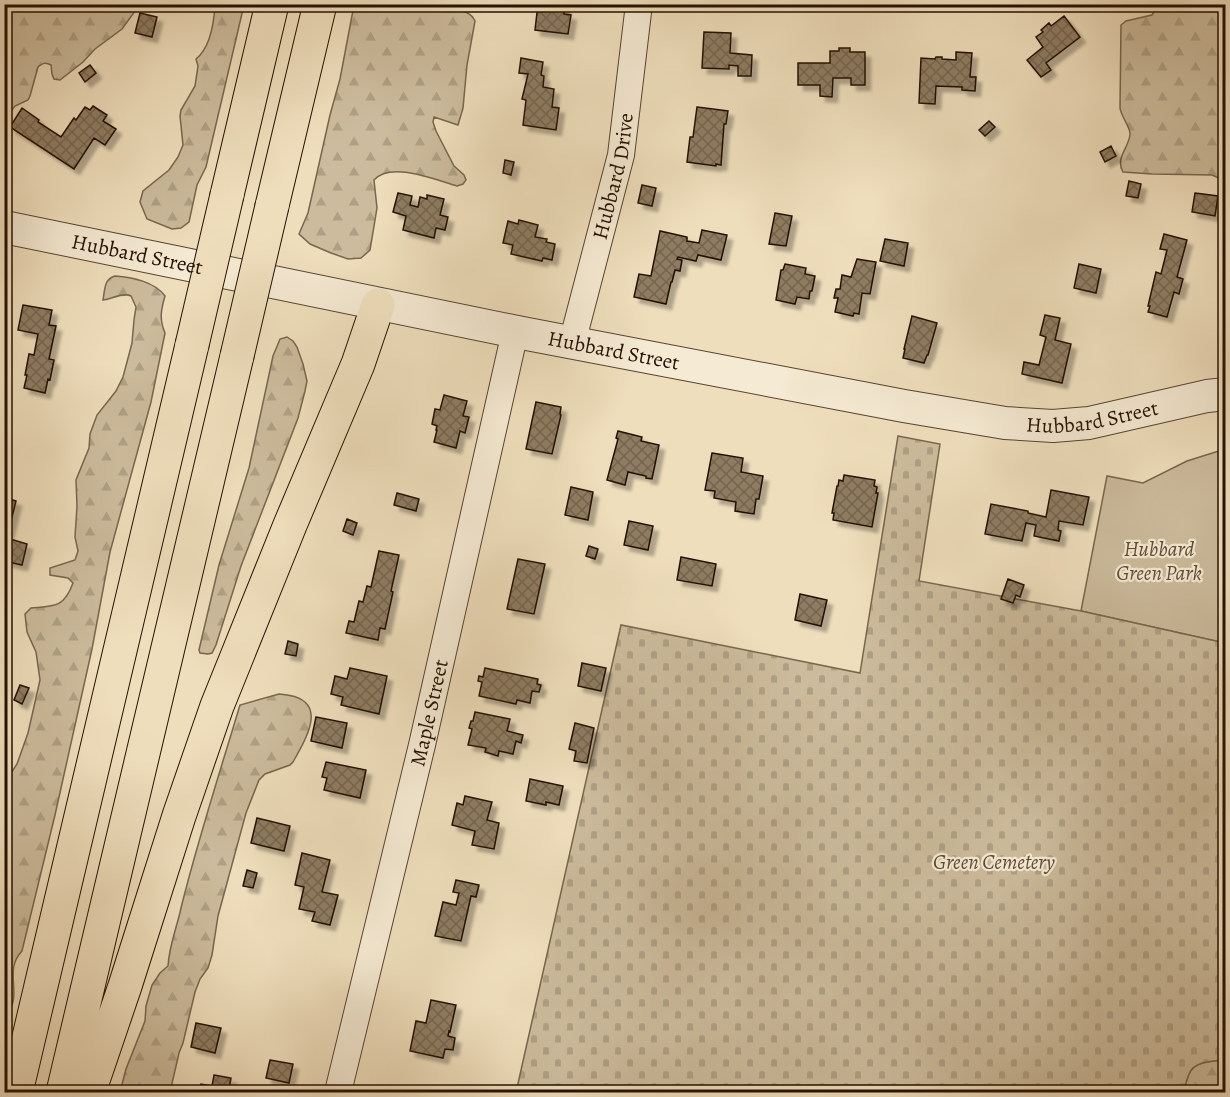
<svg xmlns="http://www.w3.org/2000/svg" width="1230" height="1097" font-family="Alegreya,serif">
	<defs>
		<pattern id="forest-firs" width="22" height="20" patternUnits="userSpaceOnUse" patternTransform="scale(1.5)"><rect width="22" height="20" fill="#ccbb9c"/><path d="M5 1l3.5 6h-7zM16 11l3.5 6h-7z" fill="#afa085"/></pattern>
		<pattern id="cemetery-stones" width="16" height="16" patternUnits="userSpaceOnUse" patternTransform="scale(1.5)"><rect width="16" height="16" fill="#ccbb9c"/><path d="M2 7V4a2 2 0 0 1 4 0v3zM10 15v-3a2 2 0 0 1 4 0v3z" fill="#afa085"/></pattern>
		<pattern id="building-cross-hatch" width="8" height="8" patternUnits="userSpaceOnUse" patternTransform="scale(1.5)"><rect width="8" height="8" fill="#8e7c62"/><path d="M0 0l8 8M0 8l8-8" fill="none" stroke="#74644e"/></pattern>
		<filter id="shadow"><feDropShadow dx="5.5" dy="5.5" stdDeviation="1.5" flood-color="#0004"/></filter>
	</defs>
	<rect width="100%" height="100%" fill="#efdebc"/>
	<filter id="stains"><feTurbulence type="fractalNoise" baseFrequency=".00333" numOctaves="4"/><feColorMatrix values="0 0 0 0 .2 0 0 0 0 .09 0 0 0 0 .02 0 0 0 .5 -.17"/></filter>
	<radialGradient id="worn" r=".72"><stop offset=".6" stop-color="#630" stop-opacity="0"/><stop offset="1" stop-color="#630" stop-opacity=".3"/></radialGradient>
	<path fill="#ccbb9c" stroke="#78664e" stroke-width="1.5" d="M1225,449V643L1081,611L1107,476L1143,483L1187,461Z"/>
	<path fill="url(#forest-firs)" stroke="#78664e" stroke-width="1.5" d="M5,4H158V5L144,7L135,11L122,29L95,49L83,62L60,80L54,79L52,74L51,65C45,62 43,63 38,67L30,96L28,100L15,106L5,119Z
		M215,5H244L206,167L197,185L189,222L181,228L172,229L147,219L140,202L143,191L169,170L178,157L183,145L180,116L181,110L195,86L198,66L196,59C211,47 214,22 215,5Z
		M354,5H445C455,11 470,9 475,21L467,65L463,108L458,125L434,117L433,122L436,131L454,166L464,175L466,180L463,184L457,186C435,180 391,161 374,180L377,208L370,250L361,258L348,259L331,253L310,244L299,234L308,213L330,115L340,79Z
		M1158,5H1225V183L1221,179L1212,175L1152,174L1123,172C1115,158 1128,149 1130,135C1131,127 1121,117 1120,108L1121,25L1126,21L1152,15Z
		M115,276C132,277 155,282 165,296C161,310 159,319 165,333L151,402L110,552L92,649L55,815L22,951C2,972 25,995 5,1017V782L17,764L28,733L40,680L36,652L27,632L25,614L31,608C54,606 64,608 73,583L68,578L50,575V568L75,560L78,551L75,537L77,506L76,480L89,448L90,434L97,415L116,391L123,377L132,343L134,320L136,307L131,296C123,292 112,299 103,300C105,289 104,279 115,276Z
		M287,337L293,341L297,347L303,364L307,381L305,391L298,418L241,566L216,645L212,653L208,654L200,653L199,650L219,565L249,468L273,356L280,339Z
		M279,694C330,697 309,734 293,762L290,765L265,774L259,780L246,813L218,916L212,955L208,968L200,979L195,992L183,1043L179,1053L170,1092H120L126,1069L145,1021L146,1006L152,985L160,973L168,966C169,946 177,927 181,908C198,839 220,772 240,705Z
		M1225,1060V1092H1180C1186,1088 1186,1081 1189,1074C1194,1061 1213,1061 1225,1060Z"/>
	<path fill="url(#cemetery-stones)" stroke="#78664e" stroke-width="1.5" d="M898,436L940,444L919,581L1081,611L1225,643V1060C1213,1061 1194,1061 1189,1074C1186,1081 1186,1088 1180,1092H535L517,1088L621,625L860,673Z"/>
	<path fill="url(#building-cross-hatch)" stroke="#241101" stroke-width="1.5" filter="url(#shadow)" d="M538,4H565L564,14L571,15L568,34L535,30Z
		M140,13L157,17L152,37L135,33Z
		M1064,16L1080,37L1046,63L1051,70L1041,77L1027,60L1043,47L1036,37L1043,32L1041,30L1049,23L1051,26Z
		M704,32L731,33L730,53L752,55L751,76H738V66L729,65V69L702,68Z
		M839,48H850V52H865V85H851V78H833L832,97L820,96V85H798V63H830V51H839Z
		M956,52L972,53L970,77H976L975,91L962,90V87L936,86L935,104L919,103L921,58L935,59L936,57H942V59L956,60Z
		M521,58L543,62L541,75L544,76L543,87L554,89L552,107L559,108L556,130L523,125L526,100L522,99L528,74L519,73Z
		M90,65L96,73L85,82L79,73Z
		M93,106L107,115L103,121L116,129L105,145L94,138L74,169L10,127L22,108L39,120L38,122L61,137L74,118L76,120L85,107L90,110Z
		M697,107L728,111L726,124H724L721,165L716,164V166L687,162L690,137H693Z
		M989,121L995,127L985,136L979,130Z
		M1111,146L1116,156L1105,162L1100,152Z
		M505,160L514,162L511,175L503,173Z
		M1129,181L1141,184L1138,198L1126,196Z
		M642,185L656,188L652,206L638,203Z
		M398,193L412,196L410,205L418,207L420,197L427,199V195L444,199L440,215L448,217L445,230L436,228L434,238L403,230L406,216L393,212Z
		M1195,193L1218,196L1215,216L1192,212Z
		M775,213L792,216L786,246L769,244Z
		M519,220L538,225L535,237L547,239L546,242L555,244L552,260L543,258L542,261L511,254L513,245L503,243L508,221L518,224Z
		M702,230L727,235L721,260L698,255L696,261L678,257L677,259L682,260L680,271L675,270L672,282H671L666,304L634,297L639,274L651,276L660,231L687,237V241L699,243Z
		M1164,234L1187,240L1177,277L1183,279L1179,294L1174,292L1167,317L1148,312L1150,306H1148L1156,272L1161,274L1167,250L1160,249Z
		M885,239L908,243L904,266L880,261Z
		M857,259L876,262L870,294L862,293L859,314L854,313L853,316L835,312L838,298H834L836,289H840L842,275L851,277Z
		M785,264L806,268L805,274L815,276L812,291H810L809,299L797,297L795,304L776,300L781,270H783Z
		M1079,264L1101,269L1096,293L1074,288Z
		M23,305L52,310L49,325L56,326L49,359L54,360L50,380L48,379L45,393L24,388L27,375H25L29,354L34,355L38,334L18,330Z
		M1045,315L1060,318L1055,340L1071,344L1062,383L1022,374L1024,362L1039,365L1046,337L1040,335Z
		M912,316L937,323L928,355H927L924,363L903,358L905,349H904Z
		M444,395L467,401L463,416L469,417L465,433L460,431L456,448L434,442L437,430H436L437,426L432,424L435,409L440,410Z
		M536,402L561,407L560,414L561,415L552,454L526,449Z
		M618,431L642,437L641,441L659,445L652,479L646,478V476L628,472L625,485L607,480L618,439L616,438Z
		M712,453L743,458L741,472L763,476L759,499H756L754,514L735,511L736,502L714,498L715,491L705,490Z
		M844,475L875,480L874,486L877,487L876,493H878L872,527L833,520L834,513H832L837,486H838L839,480L843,481Z
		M571,487L593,492L588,520L565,515Z
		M1051,490L1089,497L1083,525L1059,521L1058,530L1061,531L1059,541L1034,536L1036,525L1026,523L1022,541L985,534L991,504L1028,511V513L1046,517Z
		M397,493L419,499L416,511L394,505Z
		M4,497L16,501L8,533L4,532Z
		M347,519L357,523L353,535L343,531Z
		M629,521L653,526L648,550L624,545Z
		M7,538L27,544L22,565L4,561V550Z
		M589,546L598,549L595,559L586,556Z
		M379,551L399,555L391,591L393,592L385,629L380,628L378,640L346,633L349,621L354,622L359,601L363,602L367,586L371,587Z
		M681,557L716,564L712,586L677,580Z
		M518,559L545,564L534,614L507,609Z
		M1008,579L1024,585L1020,597L1016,595L1013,603L1001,599Z
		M800,594L827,600L821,626L795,620Z
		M288,641L298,644L296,656L285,654Z
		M582,663L606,668L601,691L578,686Z
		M350,668L387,676L379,714L341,705L343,697L331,694L335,676L347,679Z
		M485,668L538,679L537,684L541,685L539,692L532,691L530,703L517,700L516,704L479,696L482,682L478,681L479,676L483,677Z
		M20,685L29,688L22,704L14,700Z
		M475,712L510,719L507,731L523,735L521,743L516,741L513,754L499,751L498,756L485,752L486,748L468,745L472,729L469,728L471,721H473Z
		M316,717L347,723L342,748L311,741Z
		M575,723L594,728L587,763L574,761L576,751L569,749Z
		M326,762L366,770L360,798L324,790L327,778L322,777Z
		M530,779L563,786L559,805L546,802V805L526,801Z
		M465,796L492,802L487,820L499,823L494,849L472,845L475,831L452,825L457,803L463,805Z
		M257,818L290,826L284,851L251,843Z
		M302,853L330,860L322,892L338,895L330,925L312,921L315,912L299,909L304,887L295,885Z
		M247,870L257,873L253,888L243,886Z
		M456,880L479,885L476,897L471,896L461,941L435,936L443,902L456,905L459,893L453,892Z
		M431,1000L456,1005L450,1032L449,1031L448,1036L455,1038L453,1050L445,1049L443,1058L410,1051L416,1021L426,1023Z
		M196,1023L221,1028L215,1053L191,1047Z
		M270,1060L293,1064L289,1083L266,1078Z
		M214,1075L231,1078L229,1089H230V1092H199L201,1084L212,1086Z"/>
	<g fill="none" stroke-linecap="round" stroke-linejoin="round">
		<defs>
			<g id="minor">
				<path id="s1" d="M572,343L621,155L639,4"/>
				<path id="s2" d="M338,1092L422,745L515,332"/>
			</g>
			<g id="tertiary">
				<path id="s3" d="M4,227L522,333L904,406L1005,423L1053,426L1089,423L1207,396L1226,394"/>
			</g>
			<path id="motorway" d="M227,195L272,4
				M272,206L320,4
				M16,1092L192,345
				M63,1092L237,356
				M89,1092L125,986L179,816L217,706L290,525L358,364L378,305"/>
		</defs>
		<use href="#minor" stroke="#574430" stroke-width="28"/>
		<use href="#tertiary" stroke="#574430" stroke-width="34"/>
		<use href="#motorway" stroke="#241101" stroke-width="35"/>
		<use href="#minor" stroke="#f5ead3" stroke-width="26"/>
		<use href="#tertiary" stroke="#f5ead3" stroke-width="32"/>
		<use href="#motorway" stroke="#efdebc" stroke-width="33"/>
		<defs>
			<path id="motorway-bridge" d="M192,345L227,195
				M237,356L272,206"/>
		</defs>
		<use href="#motorway-bridge" stroke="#241101" stroke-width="35" stroke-linecap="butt"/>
		<use href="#motorway-bridge" stroke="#efdebc" stroke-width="33"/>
	</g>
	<g text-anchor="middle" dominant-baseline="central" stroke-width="4.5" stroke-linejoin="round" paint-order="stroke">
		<g font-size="21" fill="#241101" stroke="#f5ead3">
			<text stroke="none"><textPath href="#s1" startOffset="172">Hubbard Drive</textPath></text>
			<text stroke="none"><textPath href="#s3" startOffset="136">Hubbard Street</textPath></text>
			<text stroke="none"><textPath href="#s3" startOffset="622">Hubbard Street</textPath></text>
			<text stroke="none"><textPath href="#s3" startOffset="1108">Hubbard Street</textPath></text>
			<text stroke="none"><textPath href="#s2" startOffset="390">Maple Street</textPath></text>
		</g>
		<g font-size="21" font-style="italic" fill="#5f4c37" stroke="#f5ead3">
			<text x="1159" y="549">Hubbard<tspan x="1159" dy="24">Green Park</tspan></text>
			<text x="994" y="862">Green Cemetery</text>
		</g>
	</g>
	<rect width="1230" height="1097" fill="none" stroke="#efdebc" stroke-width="24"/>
	<rect x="6" y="6" width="1218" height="1085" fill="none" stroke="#241101" stroke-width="3"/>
	<rect x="12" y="12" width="1206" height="1073" fill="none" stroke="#241101" stroke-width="1.5"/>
	<rect width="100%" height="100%" filter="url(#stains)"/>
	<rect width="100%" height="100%" fill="url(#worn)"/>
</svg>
